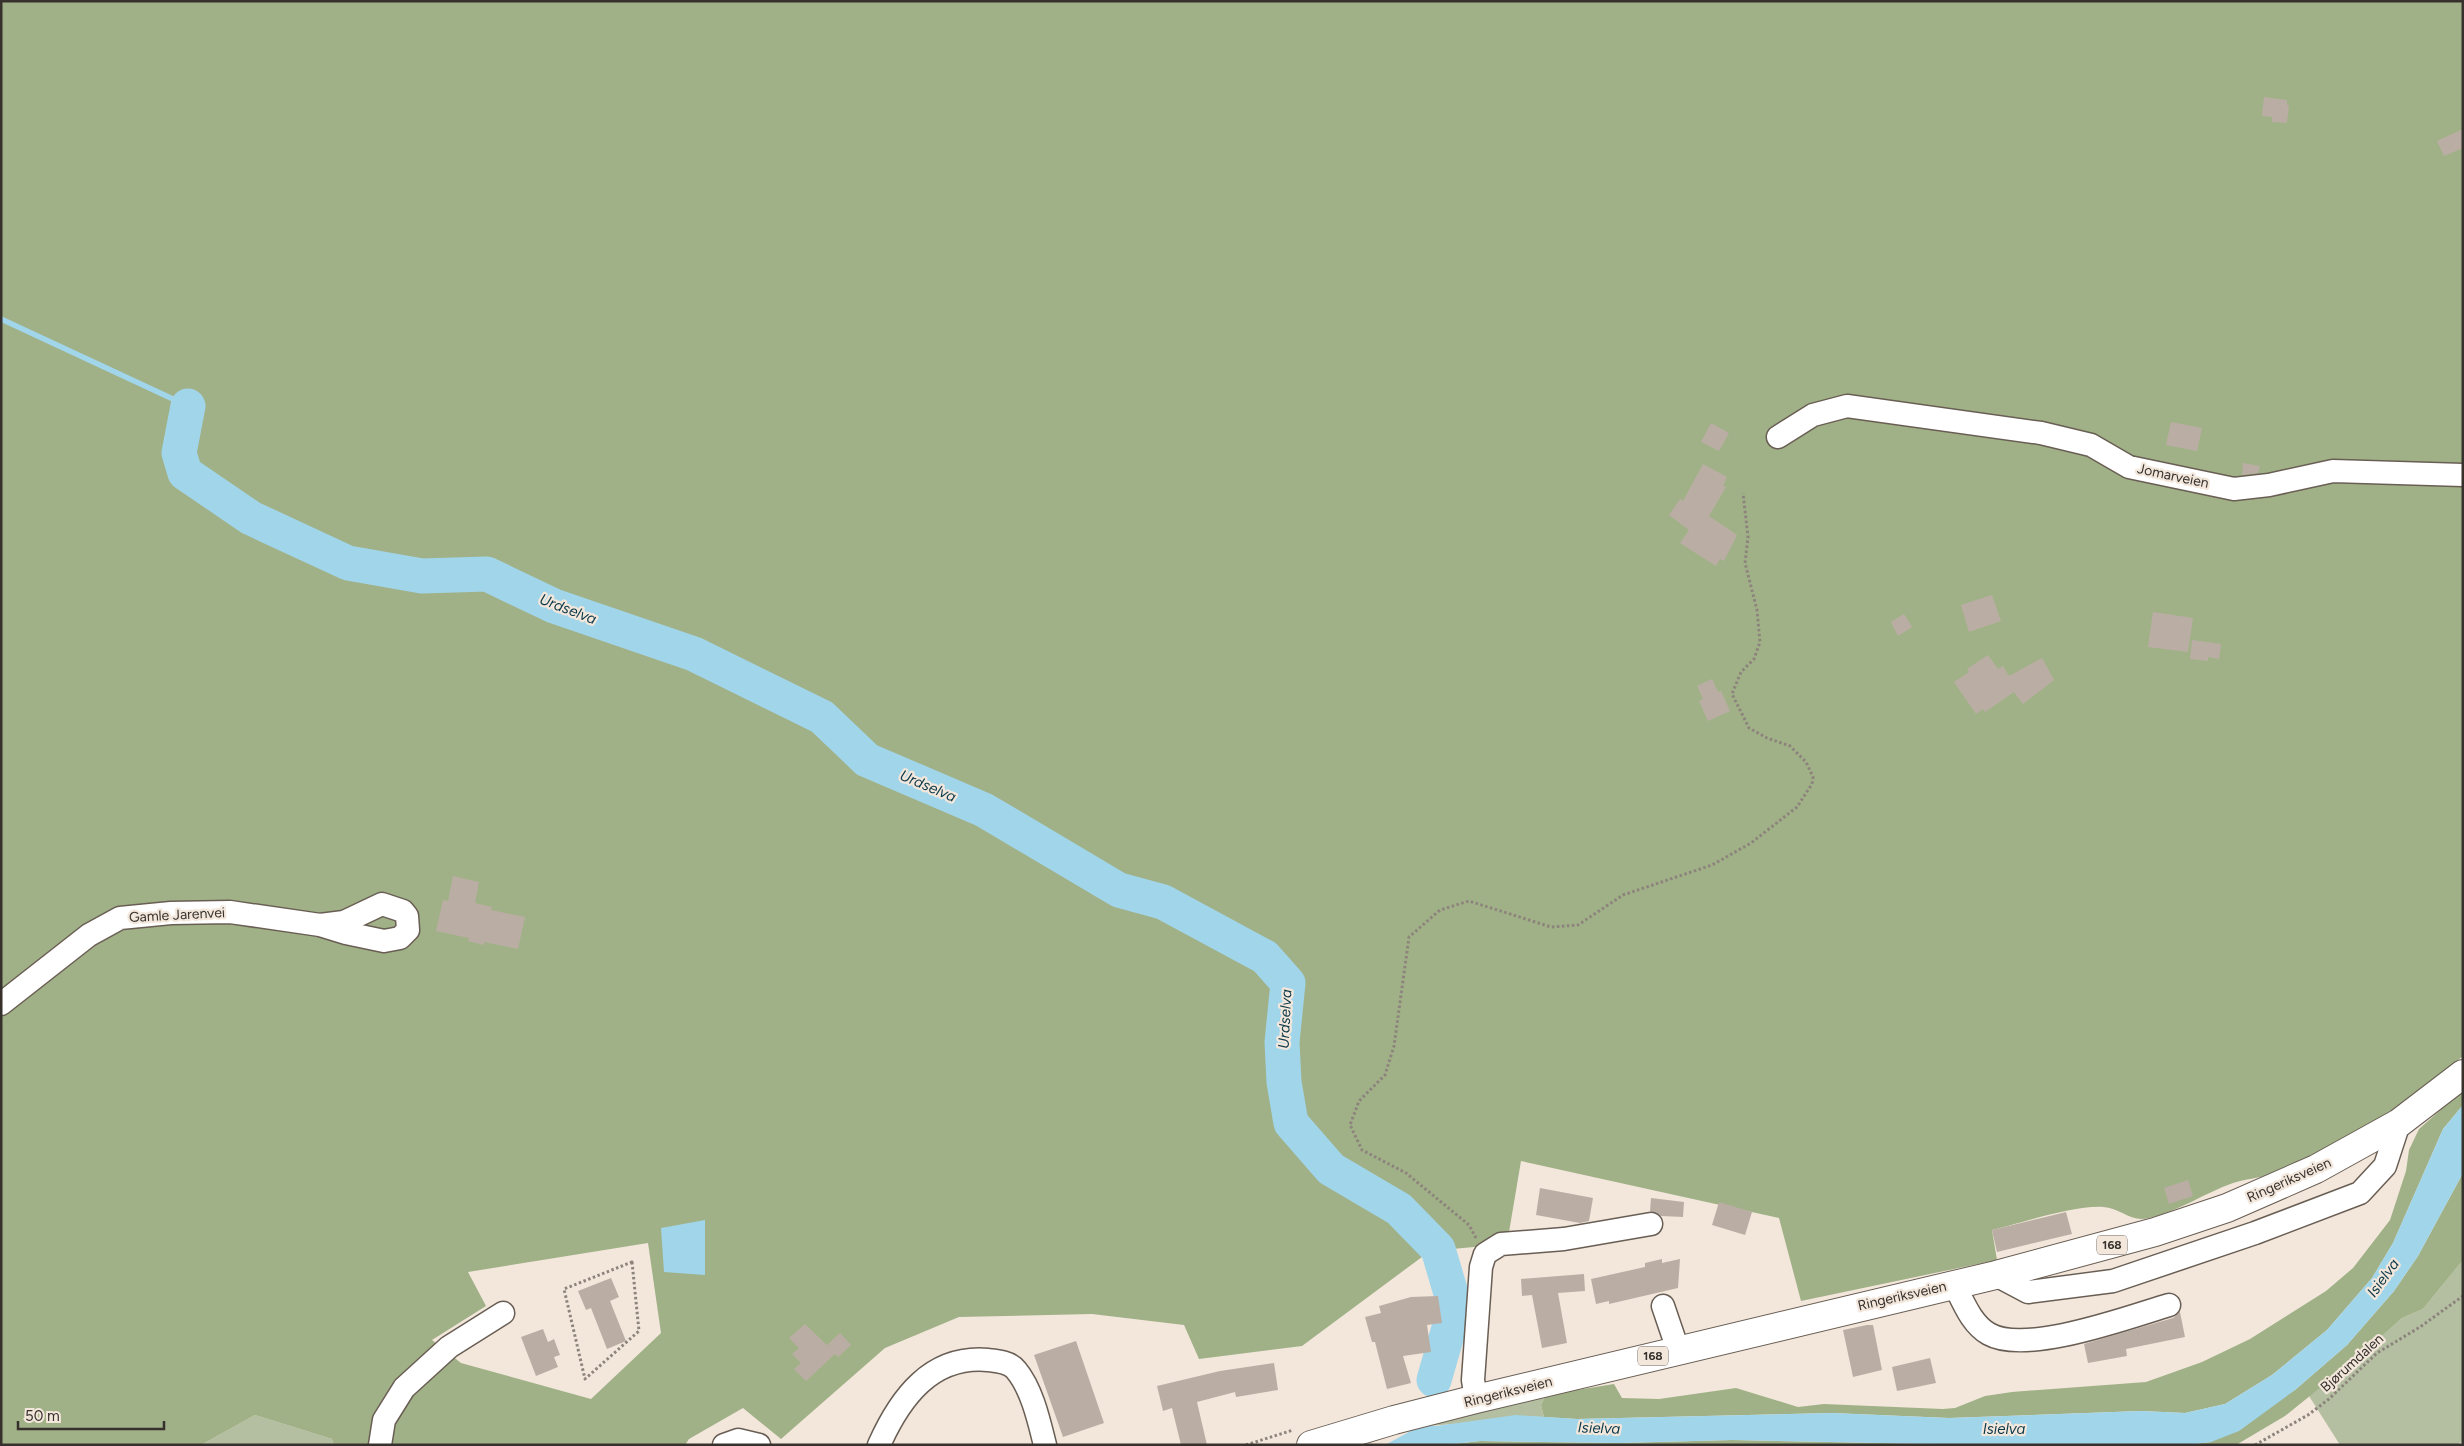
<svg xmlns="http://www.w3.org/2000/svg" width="2464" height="1446" font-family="Figtree,sans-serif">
	<rect width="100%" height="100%" fill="#f3e7dc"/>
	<path fill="#b4bfa2" d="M2463,1260V1441L2457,1445H2340L2309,1396L2362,1354L2402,1318L2423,1309Z
		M1546,1395L1541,1405L1544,1417C1502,1415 1462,1426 1420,1426Z
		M255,1415L332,1439L334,1445H201Z"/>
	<path fill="#a1b187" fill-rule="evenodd" d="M1,1H2463V1056C2403,1104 2343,1151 2270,1175C2258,1178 2245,1179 2233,1183C2205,1193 2179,1211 2149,1218C2131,1223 2121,1208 2103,1207C2076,1205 2020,1223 1992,1230L1997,1260L1801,1301L1779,1218L1521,1161L1507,1244L1430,1251L1302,1346L1199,1359L1184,1325L1092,1314L959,1317L885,1348L781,1439L743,1408L689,1439L685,1445H334L332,1439L255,1415L201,1445H1ZM648,1243L661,1333L591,1399L461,1363L432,1340L486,1306L468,1272Z
		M2463,1090V1105L2443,1129L2393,1243L2372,1278L2327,1330L2272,1375L2225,1404L2185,1413L2141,1411L1949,1418L1832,1413L1577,1419L1544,1417L1541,1405L1546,1395L1614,1384L1622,1398L1659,1399L1736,1388L1798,1407L1824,1404L1943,1409L1955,1408L1985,1396L2012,1392L2146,1382L2202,1362L2250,1339L2326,1291L2353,1268L2390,1220L2406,1171L2409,1150L2419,1129Z
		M2463,1173V1260L2423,1309L2402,1318L2362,1354L2285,1416L2236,1445H2186L2211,1442L2295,1390L2347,1345L2394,1291L2418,1256Z
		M1732,1440L1983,1445H1446L1480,1441L1619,1443Z"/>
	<path fill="#a1d5ea" d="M2463,1105V1173L2418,1256L2394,1291L2347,1345L2295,1390L2239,1431L2211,1442L2186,1445H1983L1733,1440L1619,1443L1480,1441L1446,1445H1385L1420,1426H1436L1516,1415L1577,1419L1832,1413L1949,1418L2141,1411L2185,1413L2225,1404L2272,1375L2327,1330L2372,1278L2393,1243L2443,1129Z
		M705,1220V1275L664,1272L661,1228Z"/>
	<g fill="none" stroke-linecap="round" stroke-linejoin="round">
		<path stroke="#a1d5ea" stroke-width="5.5" d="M1,319L188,406"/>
		<path stroke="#a1d5ea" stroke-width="35" d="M188,406L179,453L185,473L251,518L348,563L422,576L487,574L554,606L694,654L822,717L867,760L984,810L1119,890L1163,902L1265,957L1288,983L1282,1042L1284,1082L1291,1123L1331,1169L1399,1209L1438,1249L1455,1307L1434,1380"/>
	</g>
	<path fill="#baaea4" d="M2264,97L2287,100V105H2289L2287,123L2272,122V117L2262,116Z
		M2463,129V148L2444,156L2437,141Z
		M2171,422L2202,428L2197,451L2166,445Z
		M1711,423L1729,433L1719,451L1701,442Z
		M2243,463L2260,466L2258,473L2242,475Z
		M1703,464L1727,477L1723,486L1726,487L1709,516L1737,535L1724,561L1720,559L1716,566L1680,543L1689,530L1669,515L1680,499L1683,501Z
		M1992,595L2001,621L1969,632L1961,605Z
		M2153,612L2193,618L2188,652L2148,647Z
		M1904,614L1912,627L1898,636L1891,622Z
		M2192,640L2221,644L2219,659L2208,657V661L2190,659Z
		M1988,655L1998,669L2003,666L2009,676L2042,658L2054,680L2023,704L2014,692L1985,712L1983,709L1976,714L1954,682L1969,672L1967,669Z
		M1712,679L1718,692L1721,691L1730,711L1708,721L1699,701L1703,699L1697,686Z
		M453,876L479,882L475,903L492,907L491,910L525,917L518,949L484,942V945L468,941L469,938L436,931L443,900L448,901Z
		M2188,1180L2193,1196L2169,1204L2164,1188Z
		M1540,1188L1593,1198L1589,1221L1580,1223L1536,1215Z
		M1651,1198L1684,1202L1683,1217L1661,1216L1650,1211Z
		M1719,1202L1752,1212L1745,1235L1712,1225Z
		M2066,1212L2072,1234L1997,1252L1992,1230Z
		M1662,1259V1263L1680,1259L1678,1288L1609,1304V1301L1596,1304L1591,1279L1645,1267V1263Z
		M1584,1274L1585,1291L1558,1293L1567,1343L1542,1348L1532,1295L1522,1296L1521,1279Z
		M611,1278L619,1297L610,1301L626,1341L607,1349L591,1308L586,1310L578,1291Z
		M1438,1296L1442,1323L1427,1325L1431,1352L1403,1356L1411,1383L1387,1389L1375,1342H1372L1365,1317L1381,1313L1379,1306L1411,1297Z
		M2180,1312L2185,1337L2126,1349L2127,1356L2088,1363L2084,1344L2173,1318Z
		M805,1324L834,1352L827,1345L840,1333L851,1345L838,1357L835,1354L806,1381L794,1369L801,1363L792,1354L799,1348L789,1338Z
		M1867,1325H1873L1882,1370L1853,1377L1843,1330Z
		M543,1329L548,1342L554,1339L560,1355L554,1357L558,1367L536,1376L521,1337Z
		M1076,1341L1104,1423L1063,1437L1034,1355Z
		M1930,1358L1936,1383L1897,1391L1892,1367Z
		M1274,1363L1278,1390L1236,1397L1235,1392L1197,1402L1207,1445H1181L1172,1408L1163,1411L1157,1386L1220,1371Z"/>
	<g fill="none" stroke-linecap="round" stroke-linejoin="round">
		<defs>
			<path id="minor" d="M1778,437L1813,415L1847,406L2041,433L2091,445L2129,467L2234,489L2269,485L2333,471L2463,475
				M1,1004L89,935L120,918L171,913L230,912L320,925L346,933L384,941L400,938L408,930L407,916L403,911L382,904L344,922L320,925
				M1996,1275L2028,1292L2113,1281L2255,1233L2360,1193L2385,1166L2399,1123
				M1954,1284C1963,1301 1971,1324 1989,1334C2026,1355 2129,1317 2169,1305
				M1663,1306L1678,1350
				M1476,1399L1473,1380L1481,1267L1485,1254L1501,1244L1564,1239L1651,1224
				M380,1445L384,1420L404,1388L449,1347L503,1313
				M724,1445L738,1440L759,1445
				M879,1445C900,1398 931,1355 988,1360C998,1361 1010,1362 1016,1370C1032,1389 1039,1421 1045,1445"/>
			<path id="major" d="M1311,1445L1394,1420L1476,1399L1996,1275L2155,1232L2227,1208L2316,1169L2399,1123L2463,1074"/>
		</defs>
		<use href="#minor" stroke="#695e54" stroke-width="25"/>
		<use href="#major" stroke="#695e54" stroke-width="30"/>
		<path stroke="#8c847c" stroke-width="3" stroke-dasharray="2.5 2.5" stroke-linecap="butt" d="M1476,1238L1469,1225L1406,1173L1362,1150L1350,1125L1359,1101L1385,1075L1394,1046L1409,937L1440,910L1469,901L1551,927L1578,925L1623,895L1712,865L1751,843L1797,807L1812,784L1813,777L1806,762L1790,746L1767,738L1749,728L1732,694L1741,672L1754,659L1760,642L1757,610L1745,563L1748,537L1743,493
			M632,1262L639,1331L585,1379L564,1289Z
			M1246,1445L1293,1430
			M2255,1445L2308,1415L2329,1399L2377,1353L2420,1327L2463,1296"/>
		<use href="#minor" stroke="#fff" stroke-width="22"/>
		<use href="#major" stroke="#fff" stroke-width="28"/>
	</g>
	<g text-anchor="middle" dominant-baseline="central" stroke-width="4.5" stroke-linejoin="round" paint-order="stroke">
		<g fill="#f3e7dc" stroke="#6f6862" stroke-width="1">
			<rect x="2097" y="1235.5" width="30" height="19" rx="4"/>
			<rect x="1638" y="1346.5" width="30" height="19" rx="4"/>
		</g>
		<g font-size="12" font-weight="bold" fill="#36312d">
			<text x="2112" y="1245">168</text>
			<text x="1653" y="1356">168</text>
		</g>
		<g font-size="14" fill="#36312d" stroke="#f3e7dc">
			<text transform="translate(2173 476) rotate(12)">Jomarveien</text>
			<text transform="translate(177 915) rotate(-3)">Gamle Jarenvei</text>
			<text transform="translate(2289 1180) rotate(-24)">Ringeriksveien</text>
			<text transform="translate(1902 1296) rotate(-13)">Ringeriksveien</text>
			<text transform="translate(2352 1363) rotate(-42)">Bjørumdalen</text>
			<text transform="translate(1508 1392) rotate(-14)">Ringeriksveien</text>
		</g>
		<g font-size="15" font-style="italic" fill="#0b3848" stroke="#f3e7dc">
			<text transform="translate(568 609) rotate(21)">Urdselva</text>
			<text transform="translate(928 786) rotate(23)">Urdselva</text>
			<text transform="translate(1285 1019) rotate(-87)">Urdselva</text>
			<text transform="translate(2383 1278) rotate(-54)">Isielva</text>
			<text transform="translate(1599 1428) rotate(2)">Isielva</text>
			<text x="2004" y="1429">Isielva</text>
		</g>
	</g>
	<rect width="2464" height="1446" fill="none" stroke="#36312d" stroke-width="5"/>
	<path d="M18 1421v8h146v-8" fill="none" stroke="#36312d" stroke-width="2.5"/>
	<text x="25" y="1421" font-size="15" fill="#36312d" stroke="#f3e7dc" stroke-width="4" paint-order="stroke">50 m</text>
</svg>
